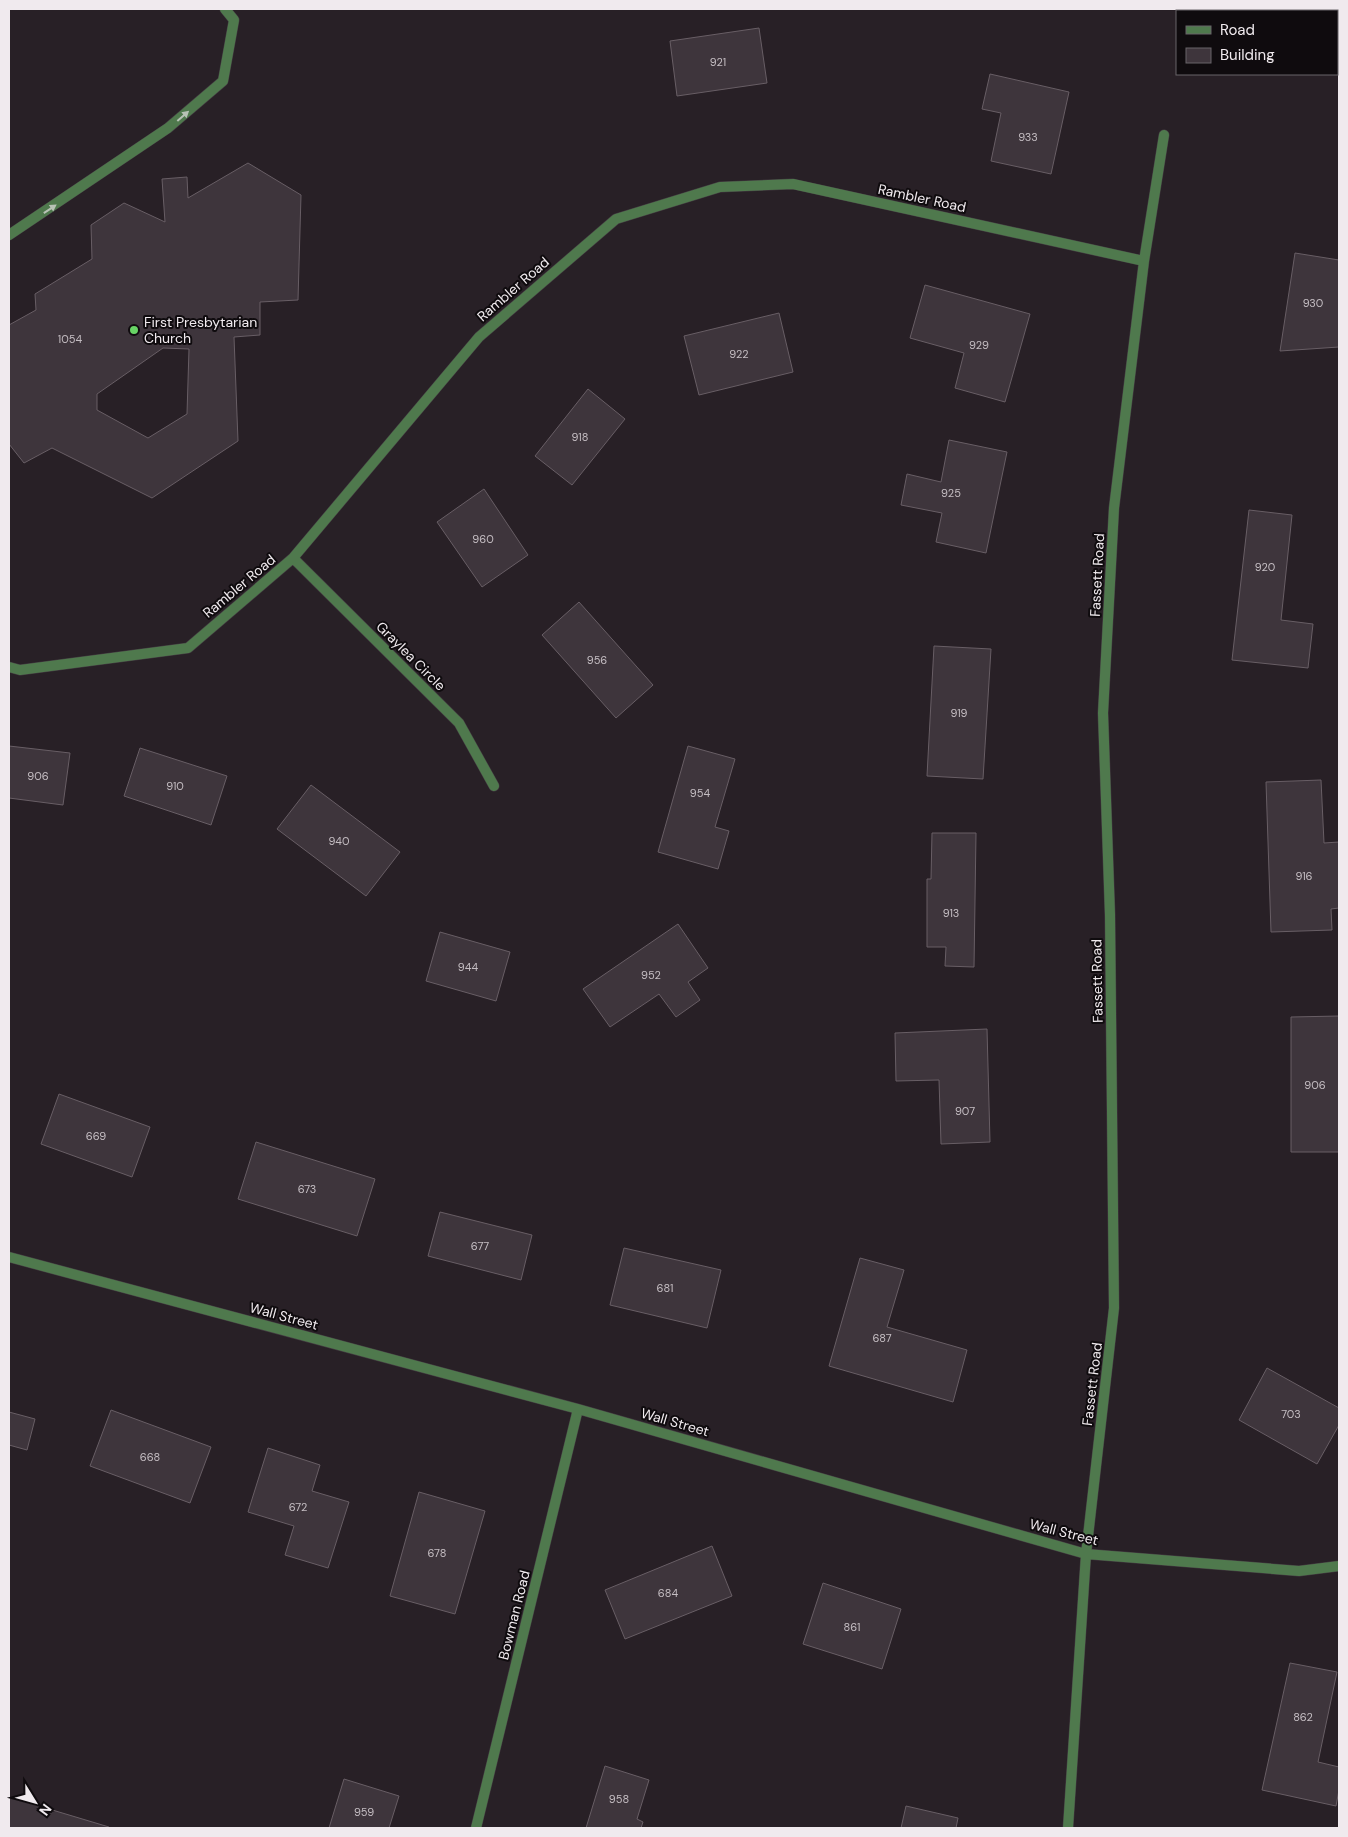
<svg xmlns="http://www.w3.org/2000/svg" width="1348" height="1837" font-family="'DM Sans',sans-serif">
	<rect width="100%" height="100%" fill="#282026"/>
	<path fill="#3e353c" stroke="#685e65" fill-rule="evenodd" d="M759,28L767,83L677,96L670,41Z
		M990,74L1069,92L1051,174L991,161L1001,113L982,109Z
		M248,163L301,195L298,300L260,302V335L234,337L238,441L152,498L52,448L24,463L9,444V325L36,310L35,294L92,259L91,225L124,203L165,222L162,179L187,177L188,198ZM163,348L189,349L187,414L148,438L97,410V394Z
		M1295,253L1339,260V347L1280,351Z
		M925,285L1030,314L1005,402L955,388L964,353L910,338Z
		M779,313L793,372L699,395L684,336Z
		M588,389L625,419L572,485L535,456Z
		M949,440L1007,452L986,553L936,542L942,513L901,505L907,474L941,482Z
		M484,489L528,555L482,587L437,522Z
		M1249,510L1292,515L1281,620L1313,624L1308,668L1232,660Z
		M579,602L653,685L616,718L542,635Z
		M934,646L991,649L983,779L927,776Z
		M9,746L70,753L63,805L9,798Z
		M688,746L735,759L715,827L729,831L718,869L658,852Z
		M140,748L227,776L211,825L124,796Z
		M1321,780L1324,843L1339,842V908L1331,909L1332,930L1271,932L1266,782Z
		M311,785L400,852L366,896L277,829Z
		M932,833H976L974,967L945,966L946,947H927V879H931Z
		M678,924L708,968L688,982L700,1000L676,1017L659,994L610,1027L583,989Z
		M440,932L510,952L496,1001L426,981Z
		M1339,1016V1152H1291V1017Z
		M987,1029L990,1142L941,1144L939,1080L896,1081L895,1033Z
		M59,1094L150,1127L132,1177L41,1144Z
		M256,1142L375,1179L357,1236L238,1199Z
		M440,1212L532,1235L521,1280L428,1256Z
		M624,1248L721,1270L707,1328L610,1305Z
		M860,1258L904,1270L887,1327L967,1350L953,1402L829,1366Z
		M1267,1368L1339,1408V1425L1317,1464L1239,1420Z
		M111,1410L211,1447L190,1503L90,1466Z
		M9,1412L35,1419L27,1450L9,1445Z
		M268,1448L320,1465L312,1491L349,1502L328,1568L285,1555L294,1526L248,1512Z
		M419,1492L485,1511L455,1614L390,1596Z
		M712,1546L732,1596L625,1639L605,1590Z
		M823,1583L901,1609L882,1669L803,1644Z
		M1290,1663L1337,1672L1318,1762L1339,1767V1790L1336,1806L1262,1790Z
		M605,1766L649,1780L637,1819L643,1822L641,1828H586Z
		M344,1779L399,1796L389,1828H329Z
		M9,1797L109,1827L108,1828H9Z
		M906,1806L958,1818L956,1828H901Z"/>
	<g fill="none" stroke-linecap="round" stroke-linejoin="round">
		<defs>
			<path id="service" d="M9,235L168,128L223,81L234,20L225,9"/>
			<path id="minor" d="M293,558L459,723L494,786
				M9,667L20,670L188,648L293,558L479,337L616,219L720,187L793,184L1144,261
				M9,1257L578,1409L1086,1554L1299,1571L1339,1566
				M476,1828L578,1409
				M1068,1828L1086,1554L1114,1308L1110,915L1103,713L1114,508L1144,261L1164,135"/>
		</defs>
		<use href="#service" stroke="#443c42" stroke-width="11"/>
		<use href="#minor" stroke="#443c42" stroke-width="11"/>
		<use href="#service" stroke="#4f794d" stroke-width="10"/>
		<use href="#minor" stroke="#4f794d" stroke-width="10"/>
	</g>
	<defs><path id="oneway-solid" d="M-6-.8H1V-3.2L6.5 0L1 3.2V.8H-6Z" transform="scale(1.25)"/></defs>
	<g fill="#b8c2b6">
		<use href="#oneway-solid" transform="translate(183 116) rotate(-41)"/>
		<use href="#oneway-solid" transform="translate(50 209) rotate(-34)"/>
	</g>
	<circle fill="#68d465" stroke="#0f0b0e" stroke-width="2" cx="134" cy="330" r="5"/>
	<g text-anchor="middle" dominant-baseline="central" stroke-width="4" stroke-linejoin="round" paint-order="stroke">
		<g font-size="11" fill="#c4bdc2">
			<text x="718" y="62">921</text>
			<text x="1028" y="137">933</text>
			<text x="1313" y="303">930</text>
			<text x="70" y="339">1054</text>
			<text x="979" y="345">929</text>
			<text x="739" y="354">922</text>
			<text x="580" y="437">918</text>
			<text x="951" y="493">925</text>
			<text x="483" y="539">960</text>
			<text x="1265" y="567">920</text>
			<text x="597" y="660">956</text>
			<text x="959" y="713">919</text>
			<text x="38" y="776">906</text>
			<text x="175" y="786">910</text>
			<text x="700" y="793">954</text>
			<text x="339" y="841">940</text>
			<text x="1304" y="876">916</text>
			<text x="951" y="913">913</text>
			<text x="468" y="967">944</text>
			<text x="651" y="975">952</text>
			<text x="1315" y="1085">906</text>
			<text x="965" y="1111">907</text>
			<text x="96" y="1136">669</text>
			<text x="307" y="1189">673</text>
			<text x="480" y="1246">677</text>
			<text x="665" y="1288">681</text>
			<text x="882" y="1338">687</text>
			<text x="1291" y="1414">703</text>
			<text x="150" y="1457">668</text>
			<text x="298" y="1507">672</text>
			<text x="437" y="1553">678</text>
			<text x="668" y="1593">684</text>
			<text x="852" y="1627">861</text>
			<text x="1303" y="1717">862</text>
			<text x="619" y="1799">958</text>
			<text x="364" y="1812">959</text>
		</g>
		<g font-size="14" fill="#f0eaee" stroke="#0f0b0e">
			<text transform="translate(922 198) rotate(12)">Rambler Road</text>
			<text transform="translate(513 289) rotate(-41)">Rambler Road</text>
			<text transform="translate(1097 575) rotate(-87)">Fassett Road</text>
			<text transform="translate(239 586) rotate(-40)">Rambler Road</text>
			<text transform="translate(411 656) rotate(45)">Graylea Circle</text>
			<text transform="translate(1097 981) rotate(-91)">Fassett Road</text>
			<text transform="translate(284 1316) rotate(15)">Wall Street</text>
			<text transform="translate(1092 1384) rotate(-83)">Fassett Road</text>
			<text transform="translate(675 1422) rotate(16)">Wall Street</text>
			<text transform="translate(1064 1532) rotate(14)">Wall Street</text>
			<text transform="translate(514 1615) rotate(-76)">Bowman Road</text>
		</g>
		<g font-size="14" fill="#f0eaee" stroke="#0f0b0e" text-anchor="start">
			<text x="144" y="322">First Presbytarian<tspan x="144" dy="16">Church</tspan></text>
		</g>
	</g>
	<rect width="1348" height="1837" fill="none" stroke="#f0eaee" stroke-width="20"/>
	<rect x="1176" y="10" width="162" height="65" fill="#0f0b0e" stroke="#696468"/>
	<rect x="1186" y="26" width="25" height="8" fill="#4f794d" stroke="#696468"/>
	<text x="1220" y="35" font-size="15" fill="#f0eaee">Road</text>
	<rect x="1186" y="48" width="25" height="15" fill="#3e353c" stroke="#696468"/>
	<text x="1220" y="60" font-size="15" fill="#f0eaee">Building</text>
	<g transform="translate(35 1802) rotate(127)" stroke="#0f0b0e" stroke-width="4" paint-order="stroke">
	<path d="M0-4L9 19L0 12L-9 19Z" fill="#f0eaee"/>
	<text y="-8" font-size="14" font-weight="bold" text-anchor="middle" fill="#f0eaee">N</text>
	</g>
</svg>
